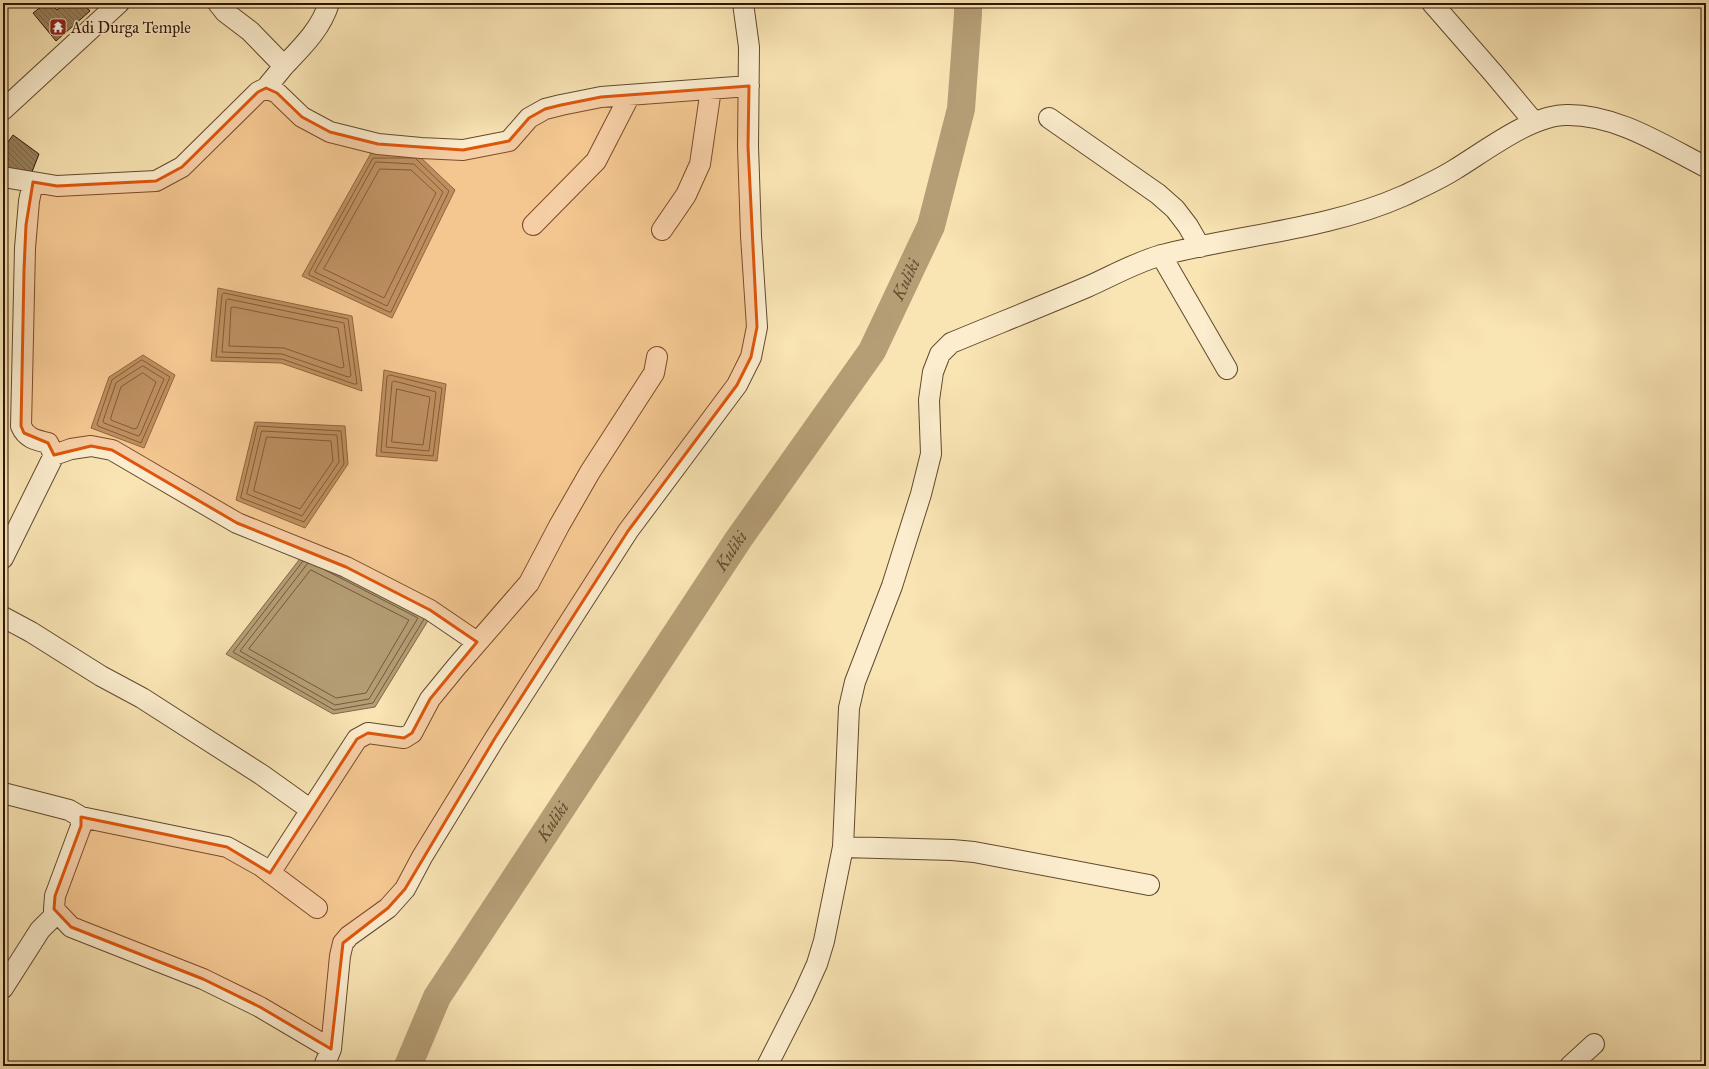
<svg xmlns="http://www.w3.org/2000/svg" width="1709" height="1069" font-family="'IM FELL Great Primer',serif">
	<defs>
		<pattern id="building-back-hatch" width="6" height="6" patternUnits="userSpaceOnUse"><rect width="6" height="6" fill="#99815d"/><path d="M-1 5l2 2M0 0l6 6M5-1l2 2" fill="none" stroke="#7d684a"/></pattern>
	</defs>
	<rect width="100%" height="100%" fill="#f9e4b3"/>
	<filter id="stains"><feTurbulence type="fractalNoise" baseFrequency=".005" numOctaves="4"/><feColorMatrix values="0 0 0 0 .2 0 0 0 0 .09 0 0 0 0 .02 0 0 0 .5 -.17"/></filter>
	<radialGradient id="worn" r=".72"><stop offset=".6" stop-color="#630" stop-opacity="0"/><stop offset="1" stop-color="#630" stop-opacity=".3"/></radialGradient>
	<path fill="#b59e76" stroke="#806747" d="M371,153L418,155L455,190L392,318L302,276Z
		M218,288L352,316L362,391L281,363L211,361Z
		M143,355L175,375L144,448L91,428L109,377Z
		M384,370L446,384L437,461L376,456Z
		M255,422L345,426L348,464L305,528L236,500Z
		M306,551L432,614L375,707L333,714L226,654Z"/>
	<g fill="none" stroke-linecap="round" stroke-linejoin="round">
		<path stroke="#725a3b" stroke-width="1" d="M415,158H373L309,273V275L389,312H391L449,191L416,159
			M376,162L414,164L443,192L387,306L315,272Z
			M380,169L411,170L436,193L384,298L324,269Z
			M224,293L348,319L357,384H354L282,359L216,357L222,295Z
			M228,299L344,323L351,376L348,377L282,354L222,352L226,301Z
			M234,307L338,328L344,367L341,368L284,348L229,346L231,308Z
			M142,360L170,377L141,443L98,426L97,424L112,380Z
			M143,366L164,379L140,435L138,436L104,423L103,421L116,383Z
			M143,373L156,382L137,428L134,429L111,420V417L121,387Z
			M390,375L442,388L433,456L381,452L387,377Z
			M394,381L436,392L429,451L386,447L392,383Z
			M397,389L430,397L423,445L392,442Z
			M258,426L341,431L344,464L304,522L241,498Z
			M262,431L337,435L339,462L302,516L247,494Z
			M267,437L331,441L333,461L300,509L254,491Z
			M303,561L233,652L334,710L373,703L424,619
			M308,563L240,651L335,705L369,699L418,618L325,570
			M311,570L409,620L366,693L336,698L249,649Z"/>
		<path stroke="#b59e76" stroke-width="28" id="s1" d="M408,1066L437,997L738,540L872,351L931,226L961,109L968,14V3"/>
	</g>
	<path fill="url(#building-back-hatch)" stroke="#301500" d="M46,3H50L57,10L66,3H83L90,11L56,41L33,13Z
		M13,135L39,154L30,177L3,171V149Z"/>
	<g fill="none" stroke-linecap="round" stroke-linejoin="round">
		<defs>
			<path id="minor" d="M218,3L225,12L250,31L284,66L266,88
				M1432,3L1493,73L1534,122
				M284,66C302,47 321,29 329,3
				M3,110L119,3
				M1049,118L1158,194L1175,209L1188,226L1200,247
				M3,177L57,186L156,181L182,167L258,92L266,88L277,93L302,117L330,132L378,144L421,148L463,150L509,141L529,118L545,109L561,105L601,97L749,86
				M533,225L596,161L630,95
				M662,230L686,195L700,164L711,89
				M1161,255L1227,369
				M54,455L71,449L91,446L112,450L237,523L346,567L430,610L477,642
				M3,558L54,455L48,443C35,440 26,438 21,426L25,248L29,201L33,182
				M3,617L31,632L101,676L142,698L262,775L311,810
				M3,793L69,810L81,817V826L55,896L54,909L71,927L203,979L260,1007L331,1049
				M81,817L227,847L261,866L317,908
				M843,847L952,850L974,852L1149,885
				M270,873L357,739L368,733L404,738L412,733L430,699L457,666L529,583L559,526L590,472L654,373L657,357
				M3,988L40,930L54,916V909
				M324,1066L331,1049L340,956L343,943L349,936L388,908L405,889L422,857L495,738L628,531L737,385L751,357L757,327L751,236L748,146L749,47L743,3
				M767,1066L803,995L817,964L824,941L843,847L849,708L855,682L892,586L921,494L931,454L929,400L933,372L940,354L951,343C997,324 1042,306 1087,287C1112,276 1136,262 1162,255C1240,235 1329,229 1403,196C1420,188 1438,180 1454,170C1484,152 1531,115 1566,115C1616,114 1663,145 1706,167
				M1570,1066L1594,1044"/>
		</defs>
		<use href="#minor" stroke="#62492d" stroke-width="22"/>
		<use href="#minor" stroke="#fbedce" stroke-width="20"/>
	</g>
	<path fill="#df560b" fill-opacity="0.2" stroke="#df560b" stroke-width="3" stroke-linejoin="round" d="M749,86L748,146L757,327L751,357L737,385L628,531L495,738L405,889L388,908L343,943L331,1049L260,1007L203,979L71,927L54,909L55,896L81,826V817L227,847L270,873L357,739L368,733L404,738L412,733L430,699L477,642L430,610L346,567L237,523L112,450L91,446L54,455L48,443L24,433L21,426L24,270L26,225L33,182L57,186L156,181L182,167L258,92L266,88L277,93L302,117L330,132L378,144L463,150L509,141L529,118L545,109L561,105L601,97Z"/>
	<defs>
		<symbol id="temple-square" viewBox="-11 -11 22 22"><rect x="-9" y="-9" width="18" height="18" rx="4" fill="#8f2418" stroke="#fbedce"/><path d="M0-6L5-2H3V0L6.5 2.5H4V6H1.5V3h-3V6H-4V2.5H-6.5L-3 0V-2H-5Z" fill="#fff"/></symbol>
	</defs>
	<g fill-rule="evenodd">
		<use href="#temple-square" x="48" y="17" width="20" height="20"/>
	</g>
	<g text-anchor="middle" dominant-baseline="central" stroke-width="3" stroke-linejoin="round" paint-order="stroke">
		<g font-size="16" fill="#301500" stroke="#fbedce" text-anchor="start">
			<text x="71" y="27">Adi Durga Temple</text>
		</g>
		<g font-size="17" font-style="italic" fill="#654c2f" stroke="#fbedce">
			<text stroke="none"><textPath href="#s1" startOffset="933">Kuliki</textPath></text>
			<text stroke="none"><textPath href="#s1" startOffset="609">Kuliki</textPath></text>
			<text stroke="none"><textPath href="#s1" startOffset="285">Kuliki</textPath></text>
		</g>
	</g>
	<rect width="1709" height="1069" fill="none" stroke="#f9e4b3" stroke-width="16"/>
	<rect x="4" y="4" width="1701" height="1061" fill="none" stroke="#301500" stroke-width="2"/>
	<rect x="8" y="8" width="1693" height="1053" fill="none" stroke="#301500"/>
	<rect width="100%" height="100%" filter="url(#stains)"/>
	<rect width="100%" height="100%" fill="url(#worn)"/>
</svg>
